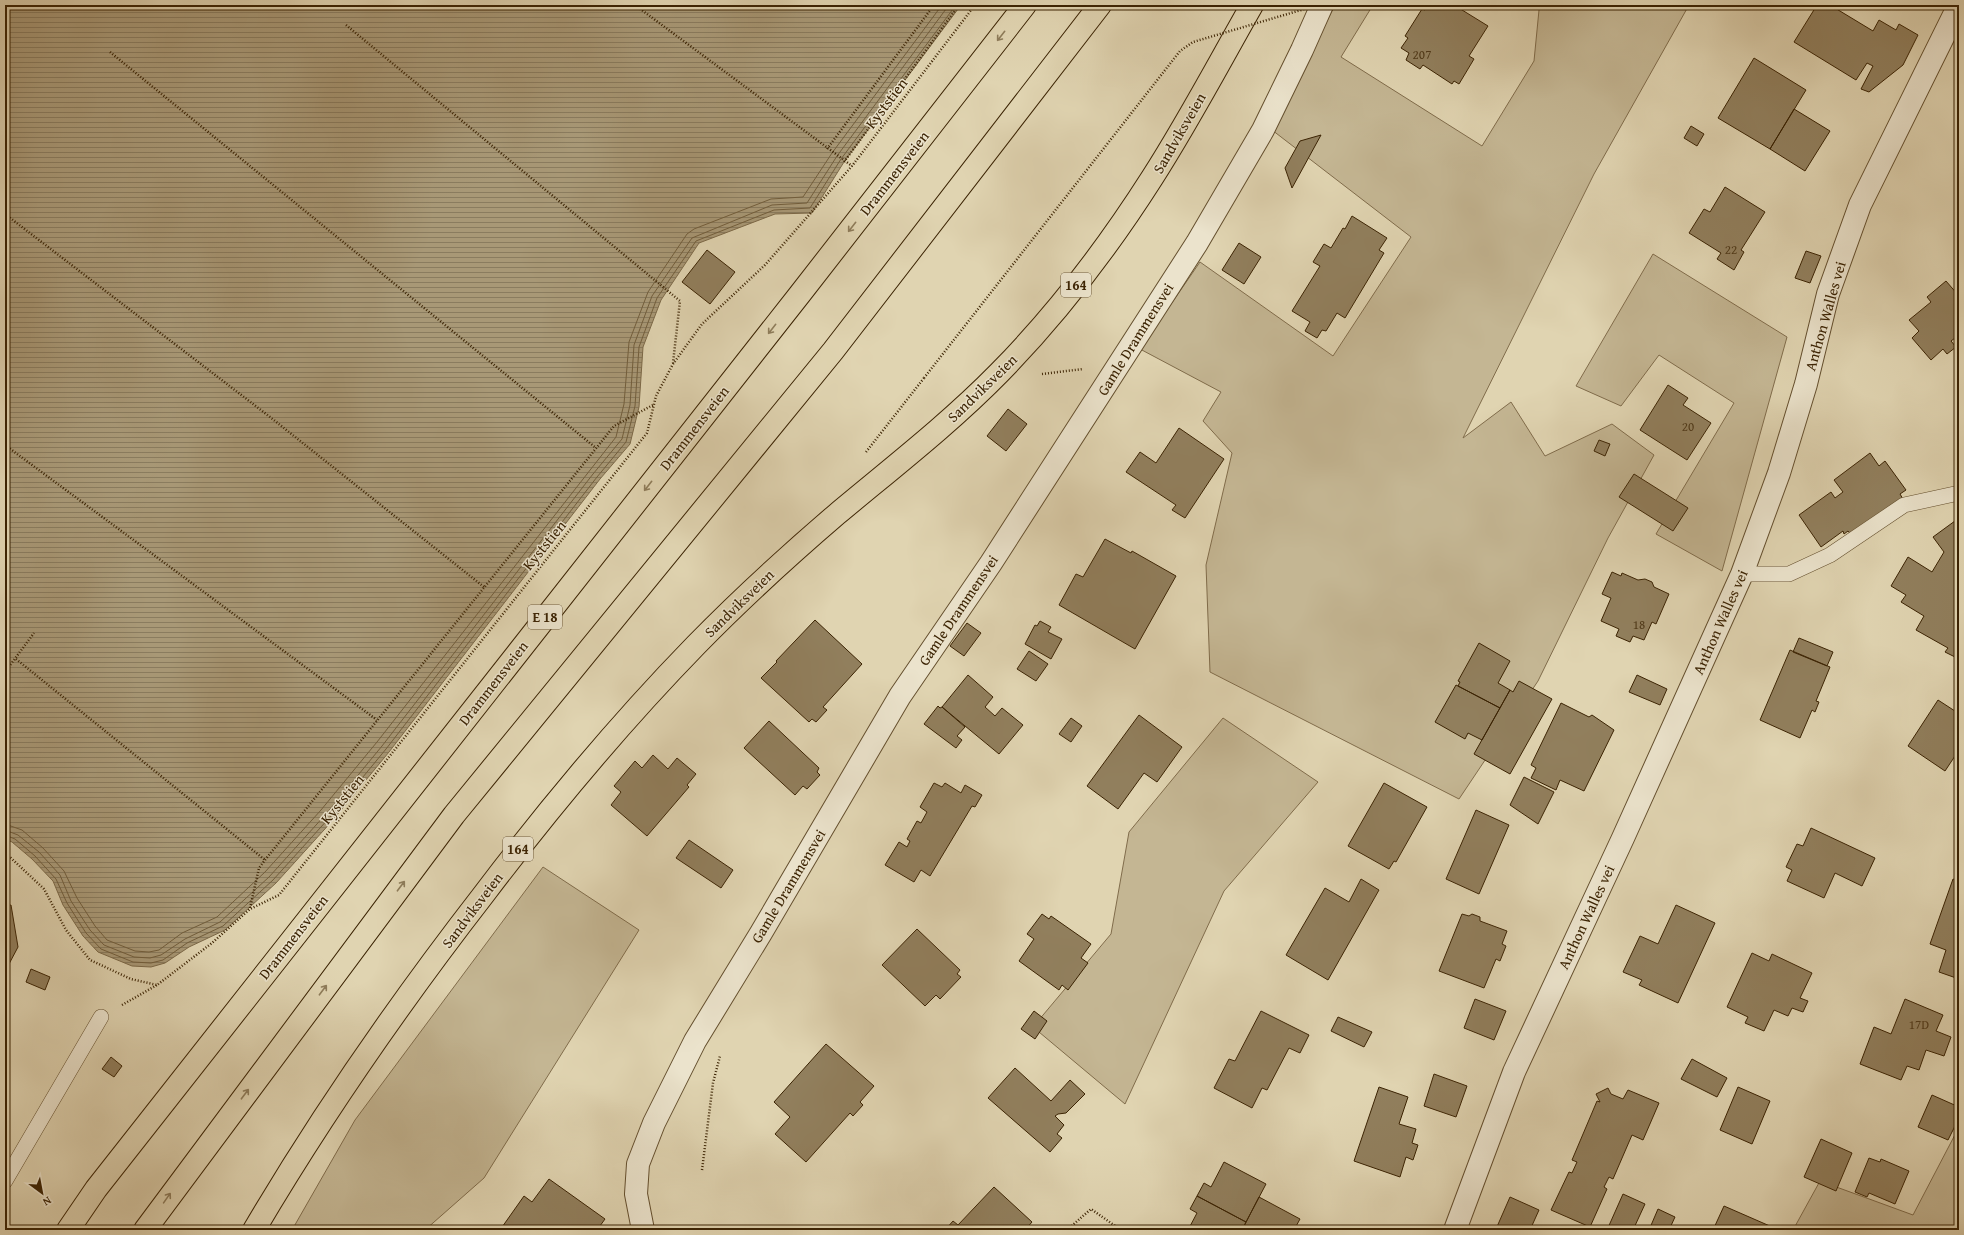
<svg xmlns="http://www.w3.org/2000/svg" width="1964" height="1235" font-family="'Gentium Book Plus',serif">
	<defs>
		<pattern id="water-rules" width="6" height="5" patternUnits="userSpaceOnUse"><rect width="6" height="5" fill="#a89876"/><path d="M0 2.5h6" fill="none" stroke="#8a7c5f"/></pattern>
	</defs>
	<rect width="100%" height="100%" fill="#e0d4b1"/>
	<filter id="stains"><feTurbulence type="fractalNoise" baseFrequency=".005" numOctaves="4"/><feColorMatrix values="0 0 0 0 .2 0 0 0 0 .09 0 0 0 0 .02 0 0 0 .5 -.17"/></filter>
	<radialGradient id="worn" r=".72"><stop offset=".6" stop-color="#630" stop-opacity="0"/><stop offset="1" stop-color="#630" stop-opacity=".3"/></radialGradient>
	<path fill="#c4b693" stroke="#806c4b" d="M1335,5H1373L1341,57L1482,146L1534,61L1539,10L1534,5H1689L1594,174L1463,438L1511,402L1545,456L1612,424L1654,455L1608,538L1538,681L1459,799L1210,672L1206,565L1232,453L1203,421L1221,392L1140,349L1200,262L1333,356L1411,237L1272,130Z
		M1653,254L1787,337L1722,571L1656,534L1734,403L1659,355L1621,406L1576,386Z
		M1223,718L1318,782L1224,891L1125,1104L1033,1027L1111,934L1129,832Z
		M543,867L639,930L484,1178L425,1230H292L355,1120Z
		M1959,1127V1230H1793L1820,1181L1913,1215Z"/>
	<path fill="url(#water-rules)" stroke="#7c6948" d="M5,5H961L844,162L812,213L775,214L699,243L661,300L643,347L639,407L630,444L600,479L389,752L333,820L276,883L225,930L189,947L165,963L151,967L132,966L98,952L83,936L63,905L53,881L32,859L12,842L5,839Z"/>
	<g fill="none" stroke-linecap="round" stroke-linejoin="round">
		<path stroke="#725e3c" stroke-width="1" d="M5,824L22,830L43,848L64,871L77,898L95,926L107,940L135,951L149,952L159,950L182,933L217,917L265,872L321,810L377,742L616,437L624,404L629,342L648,292L687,234L694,229L771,199L803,197L832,153L942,5
			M5,830L18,835L39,852L60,875L71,901L90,930L104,945L134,957L150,958L161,955L185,939L220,922L269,877L326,814L382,746L593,474L622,439L630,405L634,345L652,296L692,238L772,205L807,203L837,156L949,5
			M5,835L15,839L35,856L56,879L67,903L86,933L101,949L133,962L151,963L163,960L187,943L223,926L273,880L330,817L386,749L597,477L626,442L635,406L639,347L657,298L696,241L774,210L810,208L841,159L956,5"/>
	</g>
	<path fill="#917f5d" stroke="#3b2303" d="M1428,5H1454L1488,26L1469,56L1474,59L1459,84L1454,81L1452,84L1423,65L1420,69L1406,60L1409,53L1401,48L1408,38L1405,36L1422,9L1425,10Z
		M1817,5H1830L1873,31L1879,20L1896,30L1899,24L1918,35L1903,65L1869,92L1861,89L1873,66L1867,63L1856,80L1794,42Z
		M1754,58L1806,90L1770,149L1718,118Z
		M1794,109L1830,131L1805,171L1770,149Z
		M1691,126L1704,134L1697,146L1684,138Z
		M1321,135L1292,188L1285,168L1300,141Z
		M1725,187L1765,212L1741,250L1744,252L1734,270L1717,259L1721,253L1689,233L1704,209L1710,212Z
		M1352,216L1387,238L1379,250L1384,253L1345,318L1337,313L1326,331L1322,330L1317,338L1305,331L1310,322L1292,311L1320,266L1313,262L1324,244L1331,248L1343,228L1345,229Z
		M1239,243L1261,257L1244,284L1222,270Z
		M707,250L735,272L710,304L682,282Z
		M1806,251L1821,256L1810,283L1795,278Z
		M1946,281L1959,296V335L1951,341L1956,347L1947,354L1943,349L1931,360L1912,338L1919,331L1909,320L1931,302L1927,297Z
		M1668,385L1688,398L1683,405L1711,423L1687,460L1640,430Z
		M1008,409L1027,424L1006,451L987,436Z
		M1179,428L1224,459L1185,518L1172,510L1176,505L1126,472L1140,452L1156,463Z
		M1599,440L1610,444L1605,456L1594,451Z
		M1870,453L1879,466L1885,461L1906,490L1900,494L1903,499L1852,536L1848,531L1844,534L1843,531L1821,547L1799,515L1831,492L1835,498L1843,492L1834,480Z
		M1634,474L1688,508L1673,531L1619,497Z
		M1959,518V655L1957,654L1955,657L1945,652L1948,648L1916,630L1924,616L1901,602L1906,595L1891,586L1908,557L1932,572L1944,552L1933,537Z
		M1105,539L1131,553L1132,551L1176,576L1135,649L1059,605L1076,574L1083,577Z
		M1612,572L1621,576L1622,573L1638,580L1645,579L1652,582L1654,587L1669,594L1656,624L1652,622L1644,640L1633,636L1630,642L1616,636L1619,629L1601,621L1611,598L1602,594Z
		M815,620L862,664L823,707L827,710L816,722L812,719L809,722L761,678L777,662L776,661Z
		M1040,621L1051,627L1048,632L1062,639L1051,659L1025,644L1035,625L1037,626Z
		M967,623L981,633L964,656L950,646Z
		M1799,638L1833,652L1827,666L1793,652Z
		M1479,643L1510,661L1498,683L1510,690L1500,708L1458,686L1460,682L1458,681Z
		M1790,650L1830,667L1816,701L1819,702L1815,712L1812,710L1800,738L1760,720Z
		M1029,651L1048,664L1036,681L1017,669Z
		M968,675L993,697L985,707L995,716L1002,708L1023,725L999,754L942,707Z
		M1637,675L1667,689L1660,705L1629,692Z
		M1519,681L1552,699L1510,774L1474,754L1510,690L1513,692Z
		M1456,685L1500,708L1482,740L1468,733L1465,739L1435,722Z
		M1938,700L1958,713L1959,711V754L1957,753L1945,771L1908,746Z
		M1561,703L1589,717L1592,715L1614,730L1584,791L1560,780L1556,790L1531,778L1536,768L1531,765Z
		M938,706L940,708L942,707L965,727L957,736L962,740L956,748L924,724Z
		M1139,715L1182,747L1157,782L1144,773L1118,809L1087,786Z
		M1071,718L1082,726L1071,742L1059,734Z
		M769,721L819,768L817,772L820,775L807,789L803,786L795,795L744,748Z
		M653,755L668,769L677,758L696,774L687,785L689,787L647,836L611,805L621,792L614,786L635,761L642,768Z
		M1524,777L1554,792L1538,824L1510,805Z
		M934,783L942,787L945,783L961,793L965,785L982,795L975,807L972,806L930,876L921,870L914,882L885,865L899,842L907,847L910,841L907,839L917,821L921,823L927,812L920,807Z
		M1384,783L1427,807L1396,862L1394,861L1389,869L1348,846Z
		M1476,810L1509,825L1479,894L1446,879Z
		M1811,828L1875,858L1862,886L1835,873L1824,898L1787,881L1792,870L1786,867L1797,844L1803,846Z
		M689,840L733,870L721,888L676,858Z
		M1361,879L1379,890L1328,980L1286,955L1325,888L1349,902Z
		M1953,879L1959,881V979L1939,972L1946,950L1930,944Z
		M11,905L18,947L9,964L5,962V906Z
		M1676,905L1715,923L1678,1003L1639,985L1642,980L1623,972L1640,936L1658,944Z
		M1042,914L1049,919L1051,916L1091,944L1081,958L1088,963L1068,990L1062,985L1059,990L1019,961L1034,939L1027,934Z
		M1462,914L1469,916L1472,914L1480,917V921L1507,931L1502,944L1506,946L1500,961L1496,959L1484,988L1439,971Z
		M917,929L960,970L957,974L961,977L940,999L936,995L925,1006L882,965Z
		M1752,953L1769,961L1772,954L1812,973L1800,998L1808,1001L1803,1012L1792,1008L1788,1016L1774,1010L1764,1031L1745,1023L1748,1017L1727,1007Z
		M31,969L50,977L45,990L26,982Z
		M1475,999L1506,1011L1494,1040L1464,1028Z
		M1905,999L1943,1015L1936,1031L1951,1037L1944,1056L1926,1050L1919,1070L1907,1066L1901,1080L1860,1064L1874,1027L1891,1034Z
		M1034,1011L1047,1021L1035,1039L1021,1029Z
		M1261,1011L1309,1035L1300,1053L1289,1048L1267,1090L1262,1088L1252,1108L1214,1088L1229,1059L1235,1061Z
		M1338,1017L1372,1032L1364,1047L1331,1031Z
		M826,1044L874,1086L860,1102L863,1105L853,1116L850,1113L806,1162L775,1134L790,1117L774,1102Z
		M111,1057L122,1066L114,1077L102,1069Z
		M1692,1059L1727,1078L1717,1097L1681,1079Z
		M1015,1068L1051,1101L1070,1080L1085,1094L1066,1113L1058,1114L1055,1116L1064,1125L1057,1134L1062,1138L1050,1152L988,1098Z
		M1434,1074L1467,1086L1456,1117L1424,1106Z
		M1379,1087L1408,1097L1399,1124L1416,1129L1412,1143L1418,1145L1413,1160L1406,1157L1400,1177L1354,1161Z
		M1738,1087L1770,1101L1752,1144L1720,1130Z
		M1608,1088L1611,1094L1623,1099L1628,1090L1659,1103L1643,1140L1632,1135L1613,1179L1609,1177L1604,1187L1607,1189L1590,1227L1551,1210L1569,1172L1572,1173L1577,1162L1572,1160L1597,1101L1600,1102L1596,1094Z
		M1932,1095L1959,1107V1118L1948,1140L1918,1127Z
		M1821,1139L1852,1153L1836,1191L1804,1177Z
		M1869,1158L1880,1162L1881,1159L1909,1171L1895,1204L1869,1193L1867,1197L1855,1192Z
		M1224,1162L1266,1184L1246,1222L1197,1196L1204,1183L1211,1187Z
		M549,1179L605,1219L597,1230H500L524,1196L532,1202Z
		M994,1187L1032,1222L1025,1230H945L953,1221L958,1225Z
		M1623,1194L1645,1204L1633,1230H1607Z
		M1197,1196L1246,1222L1242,1230H1188L1197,1213L1190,1209Z
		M1259,1197L1300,1219L1294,1230H1242Z
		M1510,1197L1539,1210L1530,1230L1496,1229Z
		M1724,1206L1779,1230H1713Z
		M1658,1209L1675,1217L1669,1230H1649Z"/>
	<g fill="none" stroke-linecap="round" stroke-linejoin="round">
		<defs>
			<path id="service" d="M1742,574H1789L1830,555L1904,505L1959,493
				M5,1181L101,1017"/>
			<path id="minor" d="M643,1230L636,1194L638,1164L654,1123L695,1041L761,933L900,696L991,563L1197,243L1263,130L1302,50L1322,5
				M1455,1230L1514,1072L1623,838L1742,574L1779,473L1806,384L1828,294L1860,205L1959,5"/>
			<path id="primary" d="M254,1230C323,1113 401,1001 484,894C550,807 620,723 696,645C741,599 788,556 837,514C892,468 949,424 999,373C1057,314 1108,247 1152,178C1188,122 1219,63 1252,5"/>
			<path id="motorway" d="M68,1230L96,1189L800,294L1025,5
				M145,1230L454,815L833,351L1100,5"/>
		</defs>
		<use href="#service" stroke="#644f2e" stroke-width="16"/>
		<use href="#minor" stroke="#644f2e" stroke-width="24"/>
		<use href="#primary" stroke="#3b2303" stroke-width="24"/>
		<use href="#motorway" stroke="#3b2303" stroke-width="24"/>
		<path stroke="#3b2303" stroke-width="2.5" stroke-dasharray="1 2" stroke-linecap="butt" d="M635,5L852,166
			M927,5L931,8
			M346,25L680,301L673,363
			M110,52L596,448
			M827,149L934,5
			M844,162L959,5
			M5,214L270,417L484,587
			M1042,374L1083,369
			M5,445L377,720
			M866,452L924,378
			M16,659L265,860
			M5,672L34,633
			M5,855L11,858L44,889L66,930L90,960L131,979L157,985L212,943L250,909L279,895L647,433L656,396L673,364L702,324L765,265L852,166L975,5
			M250,908L259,868L265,860L614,426L653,405
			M122,1005L157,985
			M702,1170L713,1083L720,1056
			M1067,1230L1091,1209L1121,1230"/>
		<use href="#service" stroke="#ebe3cc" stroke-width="15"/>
		<use href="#minor" stroke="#ebe3cc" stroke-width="22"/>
		<use href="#primary" stroke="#e0d4b1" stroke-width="22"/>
		<use href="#motorway" stroke="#e0d4b1" stroke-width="22"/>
		<path stroke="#3b2303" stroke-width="2.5" stroke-dasharray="1 2" stroke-linecap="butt" d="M924,378L1180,51L1193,42L1318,5"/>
	</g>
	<defs><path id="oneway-shaft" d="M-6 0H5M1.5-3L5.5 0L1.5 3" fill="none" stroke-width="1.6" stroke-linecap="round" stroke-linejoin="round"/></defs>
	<g stroke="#8e7c5a">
		<use href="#oneway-shaft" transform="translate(1001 36) rotate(128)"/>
		<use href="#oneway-shaft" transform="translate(852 227) rotate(128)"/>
		<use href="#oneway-shaft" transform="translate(772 329) rotate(128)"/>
		<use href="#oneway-shaft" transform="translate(648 486) rotate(128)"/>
		<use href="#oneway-shaft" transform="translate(401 886) rotate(-53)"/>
		<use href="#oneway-shaft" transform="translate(323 990) rotate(-53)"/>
		<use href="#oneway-shaft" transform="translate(245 1094) rotate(-53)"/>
		<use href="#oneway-shaft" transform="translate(167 1198) rotate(-55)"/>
	</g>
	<g text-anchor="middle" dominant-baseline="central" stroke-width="3" stroke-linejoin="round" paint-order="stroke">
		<g font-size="13" fill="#503a1a">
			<text x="1422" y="54">207</text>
			<text x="1731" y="249">22</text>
			<text x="1688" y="426">20</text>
			<text x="1639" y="624">18</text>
			<text x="1919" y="1024">17D</text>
		</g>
		<g fill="#ebe3cc" stroke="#705d3f" stroke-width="1">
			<rect x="1061" y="273" width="30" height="24" rx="3"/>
			<rect x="528" y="605" width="34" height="24" rx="3"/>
			<rect x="503" y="837" width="30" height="24" rx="3"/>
		</g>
		<g font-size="14" font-weight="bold" fill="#3b2303">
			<text x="1076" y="285">164</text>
			<text x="545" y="617">E 18</text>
			<text x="518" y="849">164</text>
		</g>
		<g font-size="15" fill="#3b2303" stroke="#ebe3cc">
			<text transform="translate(886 103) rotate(-53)">Kyststien</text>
			<text transform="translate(1179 133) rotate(-60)">Sandviksveien</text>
			<text transform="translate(894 173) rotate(-52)">Drammensveien</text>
			<text transform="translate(1825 316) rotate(-74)">Anthon Walles vei</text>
			<text transform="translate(1135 339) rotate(-58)">Gamle Drammensvei</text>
			<text transform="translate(982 388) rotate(-44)">Sandviksveien</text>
			<text transform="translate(694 428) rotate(-52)">Drammensveien</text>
			<text transform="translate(544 545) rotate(-51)">Kyststien</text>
			<text transform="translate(739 603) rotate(-44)">Sandviksveien</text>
			<text transform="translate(958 610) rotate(-56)">Gamle Drammensvei</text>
			<text transform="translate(1720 622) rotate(-66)">Anthon Walles vei</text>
			<text transform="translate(493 683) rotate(-52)">Drammensveien</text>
			<text transform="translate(342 799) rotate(-51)">Kyststien</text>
			<text transform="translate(788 886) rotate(-59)">Gamle Drammensvei</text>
			<text transform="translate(472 910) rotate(-53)">Sandviksveien</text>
			<text transform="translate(1586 917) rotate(-65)">Anthon Walles vei</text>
			<text transform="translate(293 937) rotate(-52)">Drammensveien</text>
		</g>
	</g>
	<rect width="1964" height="1235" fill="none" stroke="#e0d4b1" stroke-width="20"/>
	<rect x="6" y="6" width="1952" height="1223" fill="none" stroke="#3b2303" stroke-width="2"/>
	<rect x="10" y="10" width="1944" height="1215" fill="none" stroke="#3b2303"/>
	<g transform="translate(42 1193) rotate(148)" stroke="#ebe3cc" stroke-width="3" paint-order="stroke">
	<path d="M0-3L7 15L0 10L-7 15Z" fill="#3b2303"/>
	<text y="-6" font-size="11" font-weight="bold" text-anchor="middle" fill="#3b2303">N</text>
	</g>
	<rect width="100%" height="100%" filter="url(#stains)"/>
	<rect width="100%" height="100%" fill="url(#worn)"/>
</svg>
